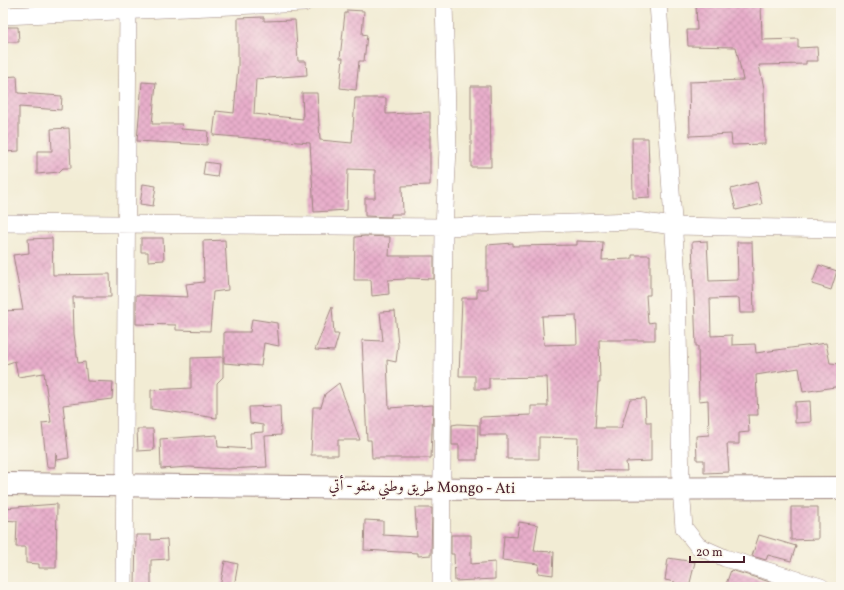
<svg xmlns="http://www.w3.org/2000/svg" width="844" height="590" font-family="Vollkorn,Amiri,serif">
	<defs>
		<pattern id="building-cross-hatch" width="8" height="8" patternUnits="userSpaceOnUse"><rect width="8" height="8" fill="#e8aecb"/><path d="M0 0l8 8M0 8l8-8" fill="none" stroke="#c895ae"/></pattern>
	</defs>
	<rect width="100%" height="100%" fill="#fbf7ec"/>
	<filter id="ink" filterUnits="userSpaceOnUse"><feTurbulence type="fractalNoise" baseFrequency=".025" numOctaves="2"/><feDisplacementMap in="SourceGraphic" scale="8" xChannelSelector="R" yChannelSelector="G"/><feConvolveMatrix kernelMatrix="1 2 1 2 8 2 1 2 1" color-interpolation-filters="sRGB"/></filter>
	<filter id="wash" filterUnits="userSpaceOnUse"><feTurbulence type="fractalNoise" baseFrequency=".012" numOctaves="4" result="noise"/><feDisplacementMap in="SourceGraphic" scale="16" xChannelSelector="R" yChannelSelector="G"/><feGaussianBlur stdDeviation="0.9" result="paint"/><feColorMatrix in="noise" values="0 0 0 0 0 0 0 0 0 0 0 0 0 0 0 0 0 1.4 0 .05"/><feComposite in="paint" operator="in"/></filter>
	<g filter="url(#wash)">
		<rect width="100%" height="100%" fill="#f2ecd4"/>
		<g id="blocks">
			<path fill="url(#building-cross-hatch)" fill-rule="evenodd" d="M696,3H761L762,40L798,39V48L817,47L818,61H806V64L759,65L764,88L765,144L732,145L731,134L690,136L689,82L743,80L736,47L688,46L687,30H697Z
				M347,10L364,11L362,34L367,35L364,61H359L356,90L340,88L343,58H340L345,13H347Z
				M264,17V21L295,20L298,61H306L307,75L256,79L254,114L303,119L302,93H317L320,140L352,143L355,98H386V114L430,112V185L402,186L403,214H391V217L365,216V198H375V170L348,169L347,210L314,212L310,143L213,135L216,111L234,113L238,66V18Z
				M3,27H18L19,42H3Z
				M17,76L18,93L62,96L61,110L19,107V151L4,152L3,77Z
				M142,82L156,83L152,124H182L181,129L208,131L207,145L137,141Z
				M471,86H490L491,167H471Z
				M69,128L71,168H63L59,172L37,174V151H52L51,129Z
				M632,138H648L650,197L633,198Z
				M205,162L219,164L217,177L203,175Z
				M757,182L762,204L736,210L731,189Z
				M143,184L156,186L153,206L140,204Z
				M365,236L390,237L389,256H434V279L406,278L405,279L388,280L389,294L372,296L371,280H354L355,237Z
				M52,238L53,275L110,274L111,297H73L74,334L78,363L85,362L87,381L113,382L112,399L63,405L69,458L57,460L56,453L55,467H47L42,423L51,422L44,373L18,377L15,361L3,365V311L23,310L13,255L29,253L28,239Z
				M141,238H163L164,260L148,261V252H141Z
				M225,240L228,290L213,292L210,331L176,330V325L136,324V295L188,297L186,284L204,282L203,241Z
				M577,241L603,242L602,260L632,259V255H650V295H646L648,323L655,322V340H599L600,383H598L595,428H621L630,399L645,398L646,422H651V461L626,462L627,471L577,470L578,438L539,437V459H507V435H480V417L531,415V406H548L547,377L489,378V389H475V376H459L462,298H477V289H487V245L513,243V246L577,245ZM576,315L577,344L544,345L542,316Z
				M707,241L709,281L738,280L737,242H752L754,313H740L739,298L710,299L711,336L732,335V345L755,344L756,353L826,343L830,363L841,364V386L803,392L799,368L756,375L758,415H748L749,432L739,433V444H727L729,472L704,473V460H697L696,436L709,435L708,400L699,401L698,346H696L692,242Z
				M819,265L837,271L831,290L812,284Z
				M332,307L334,334H339L334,351L315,350Z
				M395,311L398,345L396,362L387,360L389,408L433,405L431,458H372L371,440H367L362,340L383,341L380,312Z
				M252,319L277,323L279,346L264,343L261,366L224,363V332H250Z
				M223,357V377L217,383V418L151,409V390L191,388V358Z
				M339,383L360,440H338V455H311L313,407H321L325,394Z
				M810,401L811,422L795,423V402Z
				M280,406L281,435L265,436L267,467L227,469L189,467L161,469L160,439L217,435L218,447L251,449L250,433L263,432V425L250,423L249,407Z
				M458,424L478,425L477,460H459V445H452V425Z
				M137,429H153L154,450L138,451Z
				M57,504L56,568H39V564L26,563V547H16L17,521L3,520V508Z
				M791,507H818V539L791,540Z
				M415,508H432L431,555L418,556V553L364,550L365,520L383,521V535L417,537Z
				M519,522L538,525L534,551L554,552L553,575L538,573L539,564L502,560L504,536L517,537Z
				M136,535H151V540L167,539L168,559L151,560V585H135Z
				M451,535H471V564L495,562V579L455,581L454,554H451Z
				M759,535L796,546L791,561L768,555L766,560L752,556Z
				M668,558L695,562L689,587H674L675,582L665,580Z
				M225,561L238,564L234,587H220Z
				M731,570L783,586V587H725Z"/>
		</g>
	</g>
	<g filter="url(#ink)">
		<use href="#blocks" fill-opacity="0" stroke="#9e8680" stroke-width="1"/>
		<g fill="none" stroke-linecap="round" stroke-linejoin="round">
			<defs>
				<path id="minor" d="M658,3L677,278L681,488L684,528L698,546L725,558L821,587
					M3,16L304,3
					M3,223L444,227L636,221L674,226L841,229
					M124,587L128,3
					M441,587L444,227L448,149L444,3"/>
				<path id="secondary" d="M3,484L479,489L841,488"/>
			</defs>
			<use href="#minor" stroke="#9e8680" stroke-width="18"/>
			<use href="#secondary" stroke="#9e8680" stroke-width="24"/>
			<use href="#minor" stroke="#fff" stroke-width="17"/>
			<use href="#secondary" stroke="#fff" stroke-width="22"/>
		</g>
	</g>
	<g text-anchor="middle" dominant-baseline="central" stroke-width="3" stroke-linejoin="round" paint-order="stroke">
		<g font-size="15" fill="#4a1f2b" stroke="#fbf7ec">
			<text transform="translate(422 488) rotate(1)">طريق وطني منقو - أتي Mongo - Ati</text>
		</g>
	</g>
	<rect width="844" height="590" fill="none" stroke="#fbf7ec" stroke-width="16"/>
	<path d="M690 556v6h54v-6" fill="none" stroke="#4a1f2b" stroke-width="2"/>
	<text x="696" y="556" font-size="12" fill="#4a1f2b" stroke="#fbf7ec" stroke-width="3" paint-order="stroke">20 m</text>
</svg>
